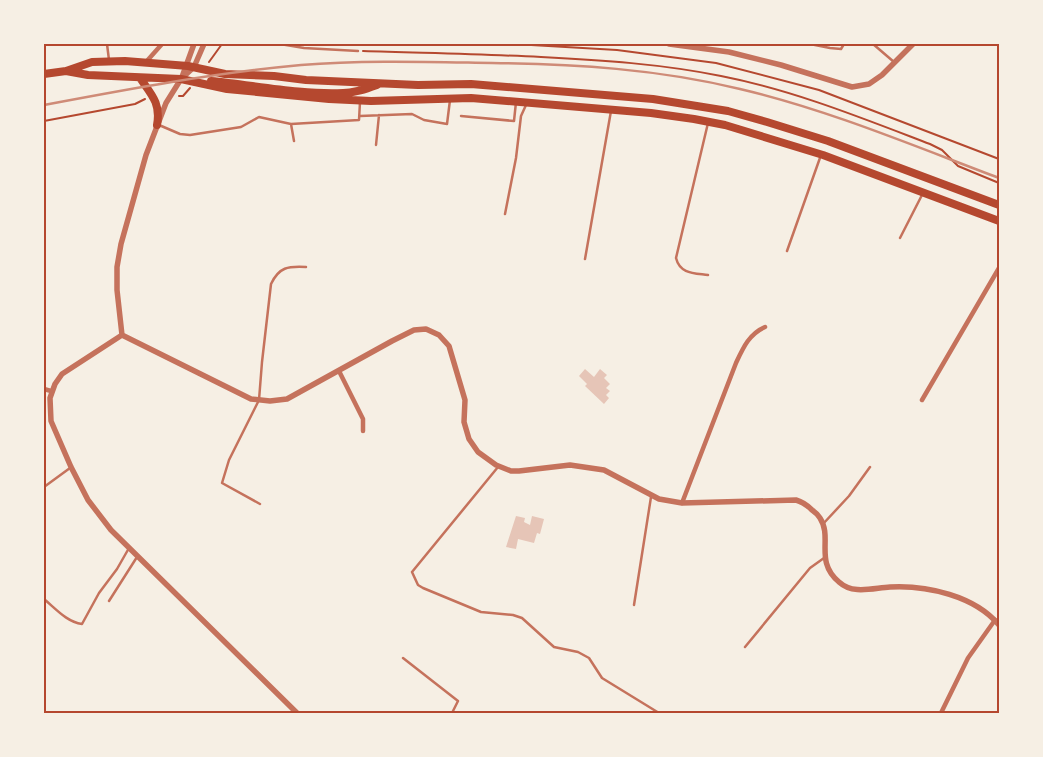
<svg xmlns="http://www.w3.org/2000/svg" width="1043" height="757" font-family="'Archivo Narrow',sans-serif">
	<rect width="100%" height="100%" fill="#f6efe4"/>
	<path fill="#e6c5b7" d="M585,369L594,377L600,369L607,375L604,378L610,384L606,388L610,391L606,395L609,398L604,404L585,386L587,384L579,376Z
		M516,516L525,518L524,522L530,525L532,516L544,519L540,534L537,533L534,543L518,539L516,549L506,547Z"/>
	<g fill="none" stroke-linecap="round" stroke-linejoin="round">
		<path stroke="#b5482f" stroke-width="2" d="M514,44L617,50L716,63L819,90L999,159
			M363,51C422,53 481,54 541,57C601,60 662,64 721,76C793,90 862,118 930,144L942,150L958,166L999,183
			M209,62L222,44
			M179,96H183L190,88
			M44,121L135,104L145,99"/>
		<path stroke="#c5725c" stroke-width="2.5" d="M107,44L109,60
			M280,44L304,48L358,51
			M810,44L830,48L841,49L844,44
			M873,44L894,62
			M360,116L412,114L424,120L447,124L450,100
			M461,116L514,121L516,102
			M708,123L676,258C680,274 694,273 708,275
			M159,125L180,134L190,135L241,127L259,117L291,124
			M294,141L291,124L359,120L360,102
			M376,145L379,115
			M505,214L516,158L521,116L526,105
			M900,238L923,193
			M787,251L821,155
			M585,259L611,111
			M498,467L412,572L418,585L423,588L481,612L513,615L522,618L554,647L578,652L589,658L602,678L659,713
			M44,487L70,468
			M260,504L222,483L229,460L259,400L262,362L271,284C279,267 288,266 306,267
			M823,524L849,496L870,467
			M44,599C56,609 67,622 82,624L99,593L117,569L129,548
			M109,601L137,557
			M634,605L651,497
			M745,647L810,568L824,558
			M403,658L458,701L452,713"/>
		<path stroke="#c5725c" stroke-width="4.5" d="M146,62L162,44
			M339,371L363,419V431
			M44,389L51,391
			M922,400L999,268
			M682,503L736,363C743,348 749,334 765,327
			M941,713L968,658L995,620"/>
		<path stroke="#c5725c" stroke-width="5.5" d="M669,44L729,52L781,65L852,87L869,84L882,75L913,44
			M182,77L194,44
			M122,335L251,399L270,401L287,399L392,341L414,330L426,329L439,335L449,346L465,400L464,422L469,439L478,452L496,465L511,471H519L570,465L604,470L659,499L682,503L796,500C803,502 807,505 812,510C815,512 818,515 820,518C833,538 814,561 839,582C853,595 873,588 890,587C927,585 975,596 999,625
			M122,335L62,374L55,384L50,398L51,421L71,467L88,500L111,530L297,713
			M122,335L117,290V267L121,244L146,155L166,103L181,79L194,67L204,44"/>
		<path stroke="#b5482f" stroke-width="8" d="M66,71L88,75L181,79L227,89L329,99L371,101L471,98L651,113L694,119L725,125L823,155L999,221
			M44,74L66,71L92,62L125,61L188,66L225,74L274,76L306,80L418,85L471,84L653,99L728,111L767,122L828,141L999,205
			M140,78C152,95 161,104 157,125
			M211,81C253,85 301,95 343,93C355,93 366,89 377,85"/>
		<path stroke="#cf8b77" stroke-width="2.5" d="M44,105C129,89 214,73 301,65C364,60 428,62 492,63C575,64 658,69 740,89C829,110 914,146 999,178"/>
	</g>
	<rect width="1043" height="757" fill="none" stroke="#f6efe4" stroke-width="90"/>
	<rect x="45" y="45" width="953" height="667" fill="none" stroke="#b5482f" stroke-width="2"/>
</svg>
